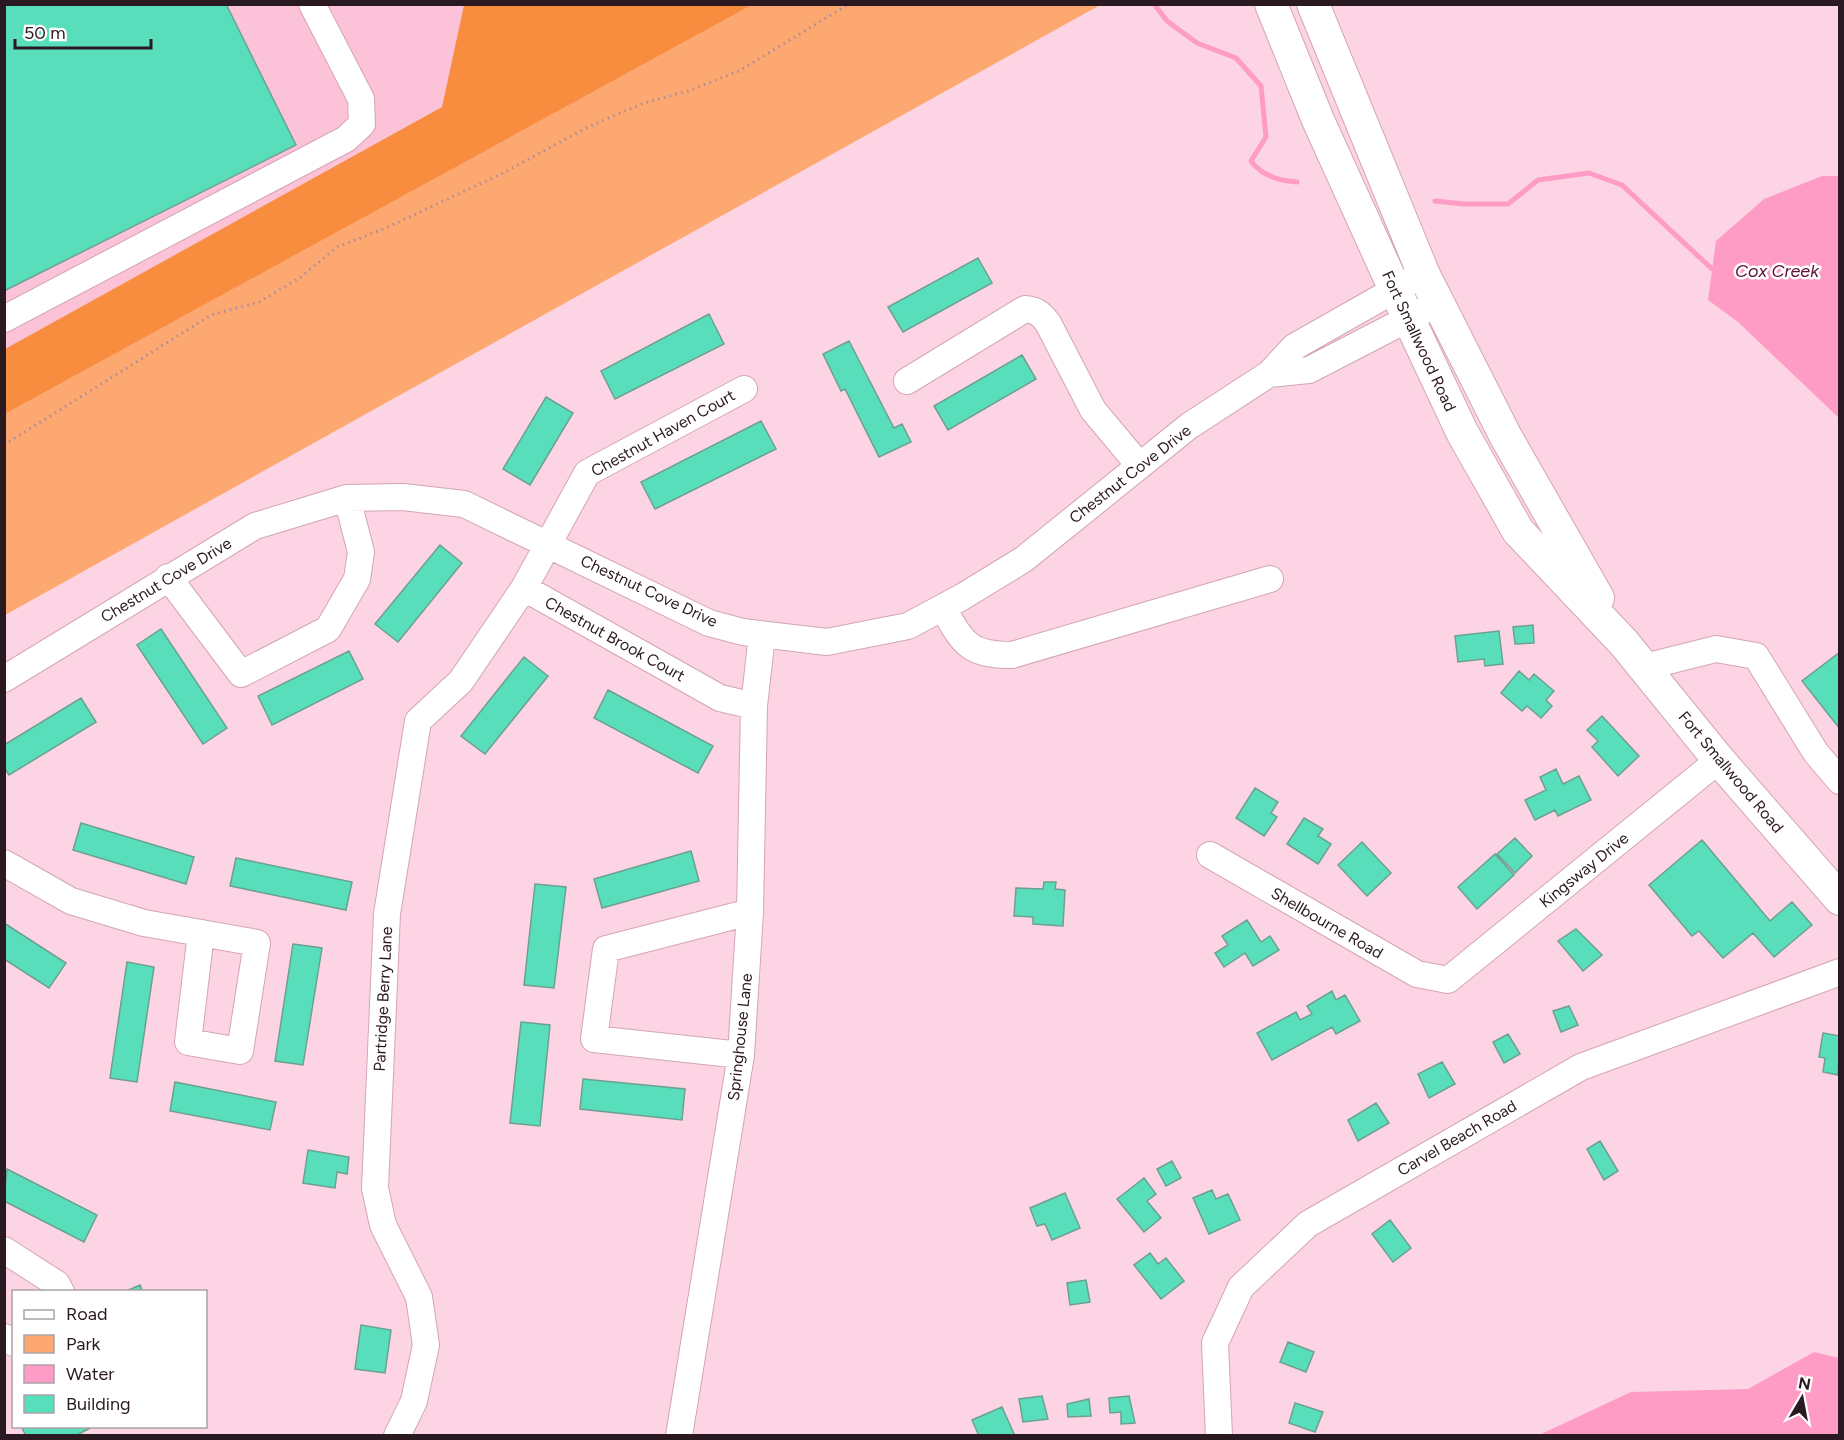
<svg xmlns="http://www.w3.org/2000/svg" width="1844" height="1440" font-family="Figtree,sans-serif">
	<rect width="100%" height="100%" fill="#fcd4e3"/>
	<path fill="#fbc2d8" d="M5,5H464L442,107L5,349Z"/>
	<path fill="#fda871" d="M752,5H1100L5,615V414Z"/>
	<path fill="#f88d3f" d="M464,5H752L5,414V349L442,107Z"/>
	<path fill="#fe9cc5" d="M1822,176H1839V418L1738,322L1708,300L1716,241L1764,199Z
		M1814,1352L1839,1358V1435H1539L1631,1392L1748,1389Z"/>
	<g fill="none" stroke-linecap="round" stroke-linejoin="round">
		<path stroke="#fe9cc5" stroke-width="5" d="M1154,4L1167,21L1197,43L1236,58L1261,86L1266,137L1251,161C1262,176 1279,181 1297,182
			M1435,201L1464,204H1508L1538,180L1589,173L1622,185L1712,269L1718,271"/>
	</g>
	<path fill="#59debc" stroke="#6ca090" stroke-width="1.5" d="M4,4H226L296,145L4,291Z
		M978,258L992,283L903,332L888,307Z
		M709,314L724,344L615,399L601,371Z
		M849,341L894,428L902,424L911,442L879,457L845,389L841,391L823,354Z
		M1022,355L1036,379L948,430L934,406Z
		M546,397L573,413L530,485L503,469Z
		M761,421L776,449L655,509L641,482Z
		M440,545L462,563L398,642L375,624Z
		M1533,625L1534,643L1515,644L1513,627Z
		M161,629L227,728L203,744L137,645Z
		M1499,631L1503,664L1485,666L1484,659L1458,662L1455,636Z
		M349,651L363,679L272,725L258,696Z
		M1840,652V729L1802,681Z
		M524,657L548,676L485,754L461,736Z
		M1519,671L1529,680L1534,674L1554,691L1546,700L1552,706L1541,718L1527,706L1522,711L1501,693Z
		M608,690L713,746L698,773L594,718Z
		M81,698L96,722L9,775L4,767V745Z
		M1602,716L1639,756L1618,776L1592,747L1598,741L1587,730Z
		M1556,769L1563,784L1579,776L1591,800L1558,816L1555,810L1535,820L1525,800L1546,790L1540,777Z
		M1255,788L1278,802L1271,813L1277,817L1264,836L1236,818Z
		M1304,818L1323,829L1318,836L1331,844L1318,864L1287,844Z
		M81,823L194,857L186,884L73,850Z
		M1515,838L1532,856L1515,873L1497,854Z
		M1702,840L1770,921L1792,902L1812,925L1774,957L1753,933L1723,958L1699,931L1692,936L1649,885Z
		M1362,842L1391,873L1367,896L1338,865Z
		M691,851L699,881L602,908L594,879Z
		M1495,854L1514,875L1477,909L1458,887Z
		M236,858L352,882L346,910L230,886Z
		M1044,882H1056L1055,889L1065,890L1063,926L1033,924V917L1014,916L1016,888L1043,889Z
		M535,884L566,887L554,988L524,985Z
		M1247,920L1261,942L1270,936L1279,950L1253,966L1245,953L1224,967L1215,953L1228,945L1222,936Z
		M4,923L66,963L49,988L4,959Z
		M1576,929L1602,955L1583,971L1558,941Z
		M293,944L322,948L303,1065L275,1061Z
		M127,962L154,967L137,1082L110,1078Z
		M1332,991L1336,1000L1345,995L1360,1021L1336,1034L1332,1027L1272,1060L1257,1033L1296,1012L1300,1020L1312,1014L1307,1006Z
		M1569,1006L1578,1025L1561,1032L1553,1011Z
		M521,1022L550,1025L540,1126L510,1123Z
		M1823,1033L1840,1036L1838,1075L1823,1072L1825,1058L1819,1057Z
		M1508,1034L1520,1054L1504,1063L1493,1042Z
		M1442,1062L1455,1084L1429,1098L1418,1074Z
		M583,1079L685,1089L682,1120L580,1109Z
		M175,1082L276,1102L270,1130L170,1111Z
		M1376,1103L1389,1123L1358,1141L1348,1120Z
		M1600,1141L1618,1171L1604,1180L1587,1149Z
		M308,1150L349,1157L347,1174L337,1172L335,1188L303,1183Z
		M1172,1161L1181,1178L1166,1186L1157,1169Z
		M7,1169L97,1215L84,1242L4,1201Z
		M1144,1178L1156,1194L1147,1201L1161,1218L1144,1232L1117,1199Z
		M1212,1190L1216,1199L1228,1194L1240,1220L1209,1234L1193,1198Z
		M1065,1193L1080,1228L1052,1240L1045,1224L1037,1226L1030,1208Z
		M1390,1220L1411,1248L1393,1262L1372,1234Z
		M1150,1253L1158,1264L1166,1258L1184,1281L1161,1299L1134,1265Z
		M1086,1280L1090,1302L1070,1305L1067,1283Z
		M140,1285L143,1292H124Z
		M361,1325L391,1330L385,1373L355,1369Z
		M1288,1342L1314,1352L1306,1372L1280,1362Z
		M1042,1396L1048,1419L1023,1422L1019,1399Z
		M1129,1396L1135,1423L1121,1424V1412L1110,1413L1109,1398Z
		M1089,1399L1091,1416L1068,1417L1067,1404Z
		M1295,1403L1323,1412L1315,1432L1289,1423Z
		M1002,1407L1015,1436H979L972,1420Z
		M26,1426H94L75,1436H26L22,1428Z"/>
	<g fill="none" stroke-linecap="round" stroke-linejoin="round">
		<defs>
			<path id="minor" d="M4,319L346,139L362,124L361,99L312,4
				M1269,374L1309,370L1425,310
				M907,381L1025,309C1037,310 1041,314 1048,323L1093,410L1139,465
				M744,389L587,473L524,588L720,698L754,706
				M168,577L241,674L328,629L357,579L361,552L347,498
				M943,608C963,643 968,655 1012,655L1270,579
				M1644,667L1716,649L1756,656L1816,753L1840,781
				M4,679L255,526L347,498L403,497L464,504L709,623L743,632L827,642L908,626L962,597L1024,559L1189,426L1269,374L1294,347L1412,280
				M1210,855L1417,974L1448,980L1719,760
				M4,863L71,901L144,923L257,943L240,1051L188,1042L201,933
				M741,1055L594,1039L606,949L750,912
				M4,1250L57,1284L61,1292
				M4,1337L14,1343
				M397,1436L414,1401L426,1345L419,1297L383,1225L375,1188L387,914L418,721L461,681L524,588
				M679,1436L741,1055L750,912L754,706L762,635
				M1219,1436L1215,1343L1241,1287L1308,1224L1581,1067L1840,972"/>
			<path id="major" d="M1271,4L1318,120L1391,281L1462,432L1518,531L1624,643L1719,760L1840,899
				M1313,4L1424,275L1506,437L1598,598"/>
		</defs>
		<use href="#minor" stroke="#d4a5b7" stroke-width="28"/>
		<use href="#major" stroke="#d4a5b7" stroke-width="34"/>
		<path stroke="#ac8d99" stroke-width="3" stroke-dasharray="1.5 4.5" stroke-linecap="butt" d="M4,445L211,315L259,302L301,277L337,247L386,228L503,173L588,127L644,103L688,91L739,71L849,4"/>
		<use href="#minor" stroke="#fff" stroke-width="26"/>
		<use href="#major" stroke="#fff" stroke-width="32"/>
	</g>
	<g text-anchor="middle" dominant-baseline="central" stroke-width="5" stroke-linejoin="round" paint-order="stroke">
		<g font-size="16" fill="#2a1920" stroke="#fff">
			<text transform="translate(1419 341) rotate(65)">Fort Smallwood Road</text>
			<text transform="translate(663 433) rotate(-29)">Chestnut Haven Court</text>
			<text transform="translate(1130 474) rotate(-38)">Chestnut Cove Drive</text>
			<text transform="translate(166 580) rotate(-31)">Chestnut Cove Drive</text>
			<text transform="translate(649 591) rotate(25)">Chestnut Cove Drive</text>
			<text transform="translate(615 639) rotate(29)">Chestnut Brook Court</text>
			<text transform="translate(1731 772) rotate(50)">Fort Smallwood Road</text>
			<text transform="translate(1584 870) rotate(-39)">Kingsway Drive</text>
			<text transform="translate(1327 923) rotate(30)">Shellbourne Road</text>
			<text transform="translate(383 999) rotate(-87)">Partridge Berry Lane</text>
			<text transform="translate(740 1037) rotate(-84)">Springhouse Lane</text>
			<text transform="translate(1457 1138) rotate(-30)">Carvel Beach Road</text>
		</g>
		<g font-size="18" font-style="italic" fill="#5b1138" stroke="#fff">
			<text x="1777" y="271">Cox Creek</text>
		</g>
	</g>
	<rect width="1844" height="1440" fill="none" stroke="#2a1920" stroke-width="12"/>
	<rect x="12" y="1290" width="195" height="138" fill="#ffffff" stroke="#aaa3a6" stroke-width="1.5"/>
	<rect x="24" y="1310" width="30" height="9" fill="#ffffff" stroke="#aaa3a6" stroke-width="1.5"/>
	<text x="66" y="1320" font-size="18" fill="#2a1920">Road</text>
	<rect x="24" y="1335" width="30" height="18" fill="#fda871" stroke="#aaa3a6" stroke-width="1.5"/>
	<text x="66" y="1350" font-size="18" fill="#2a1920">Park</text>
	<rect x="24" y="1365" width="30" height="18" fill="#fe9cc5" stroke="#aaa3a6" stroke-width="1.5"/>
	<text x="66" y="1380" font-size="18" fill="#2a1920">Water</text>
	<rect x="24" y="1395" width="30" height="18" fill="#59debc" stroke="#aaa3a6" stroke-width="1.5"/>
	<text x="66" y="1410" font-size="18" fill="#2a1920">Building</text>
	<g transform="translate(1802 1398) rotate(10)" stroke="#ffffff" stroke-width="4.5" paint-order="stroke">
	<path d="M0-4.5L10 22L0 15L-10 22Z" fill="#2a1920"/>
	<text y="-9" font-size="16" font-weight="bold" text-anchor="middle" fill="#2a1920">N</text>
	</g>
	<path d="M15 39v9h136v-9" fill="none" stroke="#2a1920" stroke-width="3"/>
	<text x="24" y="39" font-size="18" fill="#2a1920" stroke="#ffffff" stroke-width="4.5" paint-order="stroke">50 m</text>
</svg>
